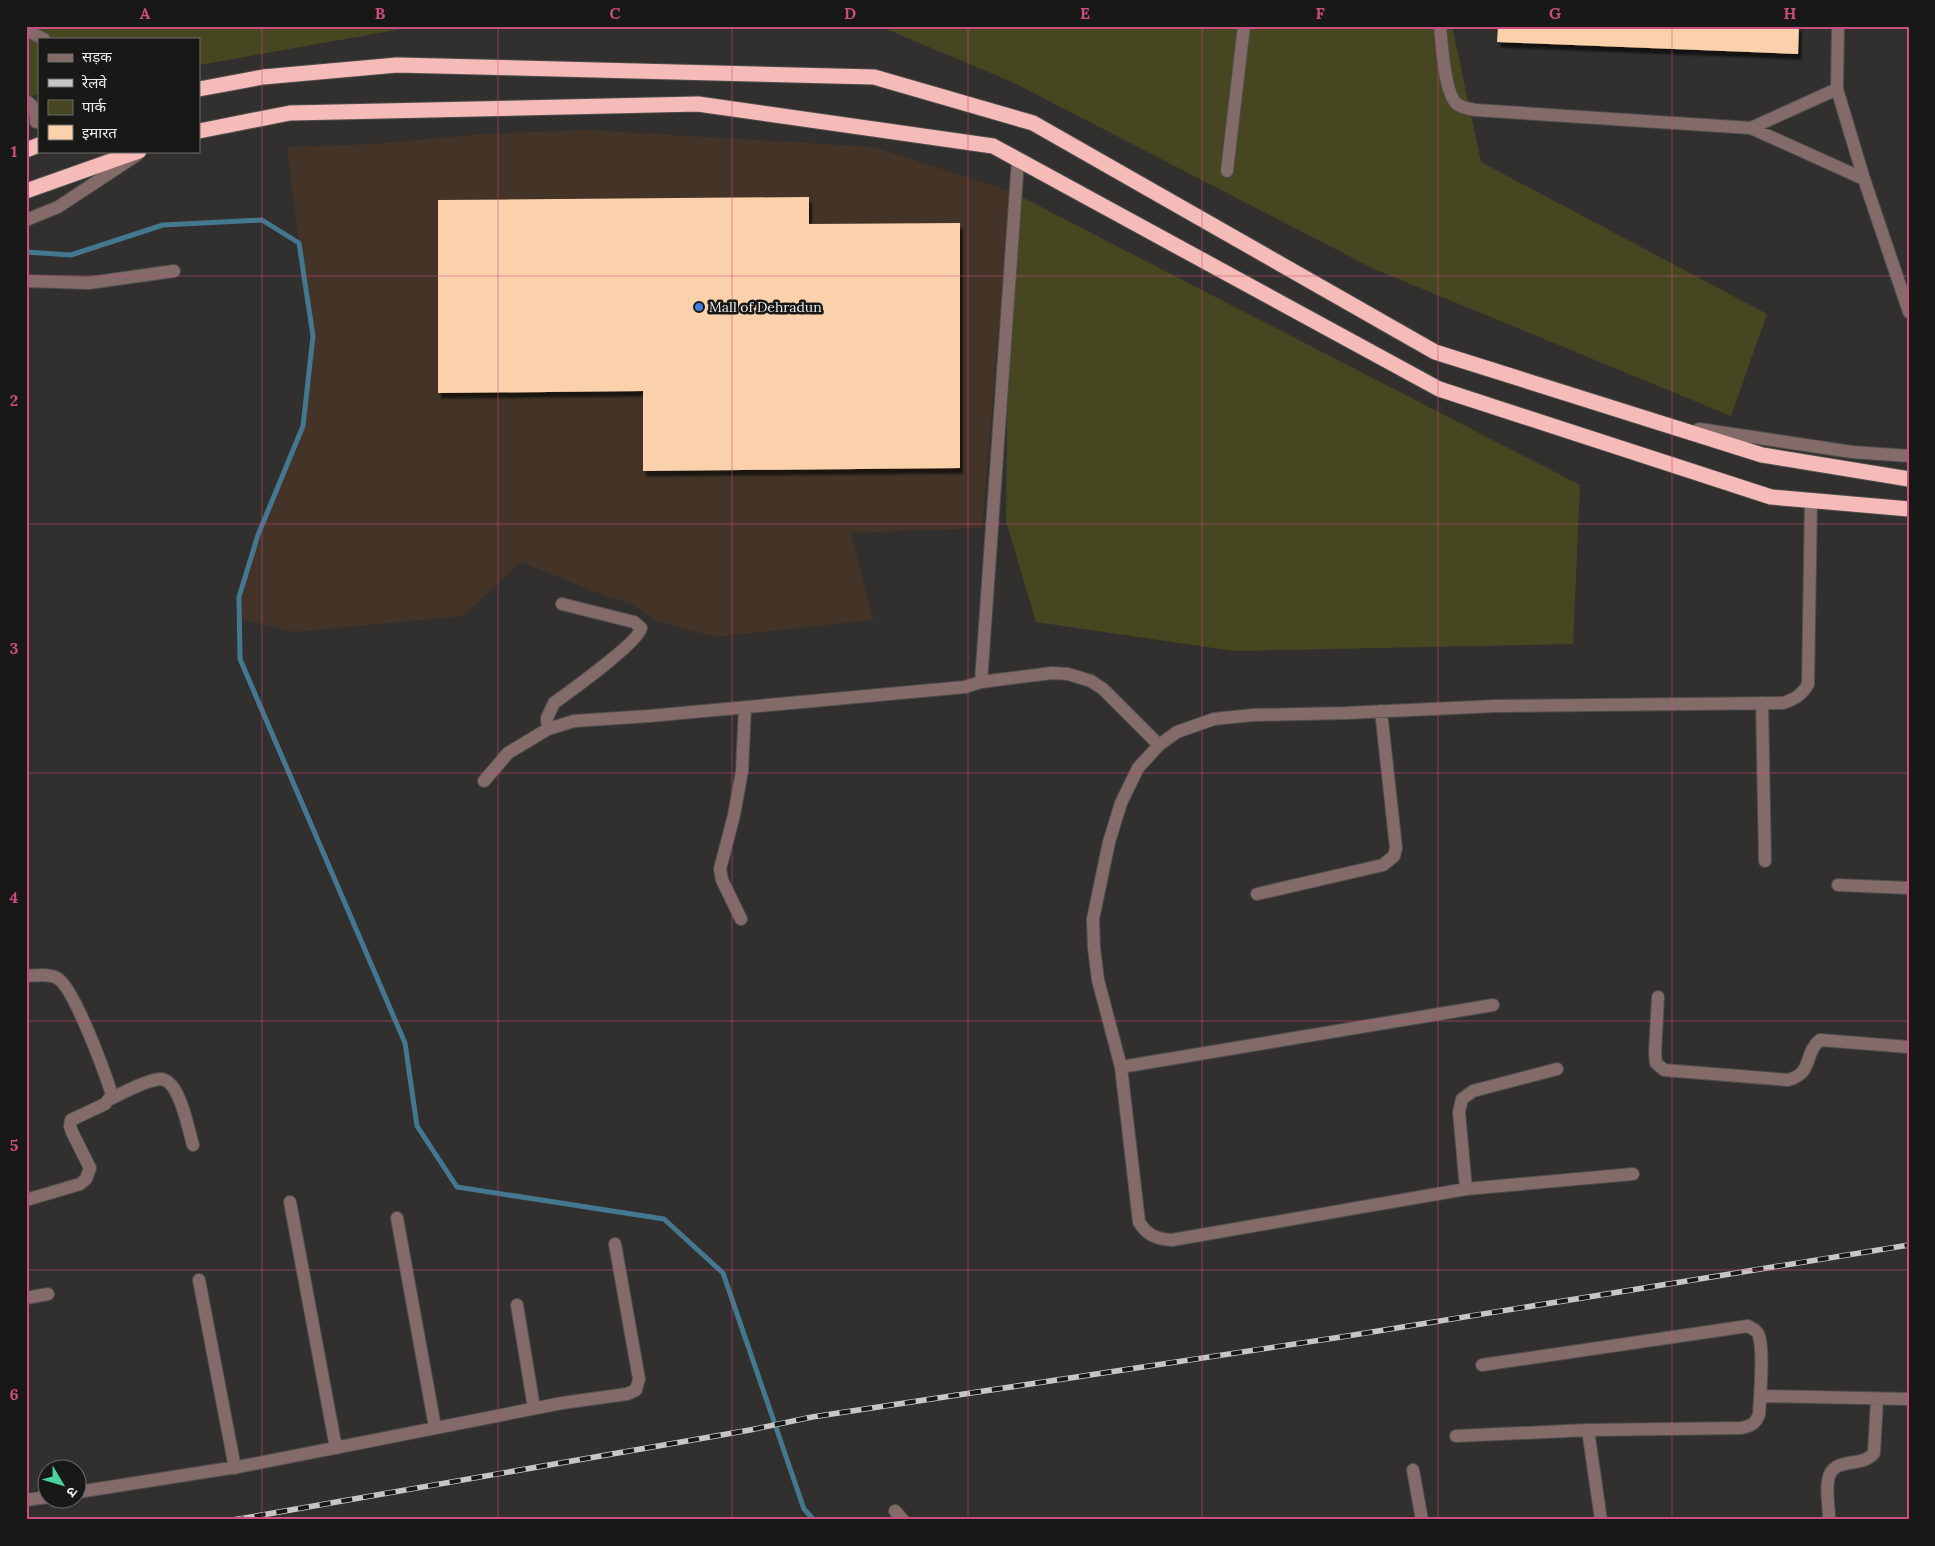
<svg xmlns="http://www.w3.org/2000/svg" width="1935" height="1546" font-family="Lora,'Noto Sans Devanagari',serif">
	<defs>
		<filter id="shadow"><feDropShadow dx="3" dy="5.5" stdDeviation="1" flood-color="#0009"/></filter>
	</defs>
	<rect width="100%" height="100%" fill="#31302e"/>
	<path fill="#433427" d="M589,130L873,147L1010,191L982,528L851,533L873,620L715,637L657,621L634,605L605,596L521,562L463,616L294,632L239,618L249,567L303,426L313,336L299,243L287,147L373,144L483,134Z"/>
	<path fill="#464720" d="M26,26H419L199,65V39H39V94L26,97Z
		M879,26H1452L1481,162L1767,314L1731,416L1374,269L1012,82Z
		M1010,191L1580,485L1573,644L1234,651L1036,622L1006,521Z"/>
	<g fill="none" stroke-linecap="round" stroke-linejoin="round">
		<path stroke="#447891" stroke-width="5" d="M26,252L71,255L163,225L262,220L299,243L313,336L303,426L258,535L239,597L240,659L405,1043L417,1126L457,1187L664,1219L723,1273L804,1509L814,1520"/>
	</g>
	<path fill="#fad1ab" filter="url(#shadow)" d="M1498,26H1799L1798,54L1497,42Z
		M809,197V224L960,223V468L643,471V391L438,393V200Z"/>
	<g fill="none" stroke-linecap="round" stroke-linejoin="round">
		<defs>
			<path id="minor" d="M1440,26C1442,44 1444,93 1457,104C1462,108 1470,109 1476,110L1751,128L1864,179L1837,89L1838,26
				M26,30L44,39
				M26,101C35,106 36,113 36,122
				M1751,128L1837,89
				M1227,171L1244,26
				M1864,179L1909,312
				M26,220L58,207L137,155
				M26,281L89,283L174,271
				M1699,429L1852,452L1909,456
				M981,682L1052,673L1068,674L1091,681L1103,689L1159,745
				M1762,703L1765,861
				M548,729L547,718L554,703C569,692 639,642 641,628L634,622L562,604
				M484,781L508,753L548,729L574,721L649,716L965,687L981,682L1018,160
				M1838,885L1909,888
				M1257,894L1383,865L1394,856L1396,848L1381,711
				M741,919L722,880L720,869L734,815L742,771L745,707
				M26,976C35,976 49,973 57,978C74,987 105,1073 112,1095L105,1104L71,1120L70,1126L72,1132L90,1168L86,1179L80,1184L26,1200
				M1658,997L1655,1053L1656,1063L1664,1070L1788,1080C1814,1073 1803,1054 1820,1040L1909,1047
				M1121,1067L1493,1005
				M110,1099C123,1093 146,1080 160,1079C180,1079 188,1129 193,1145
				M1633,1174L1466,1189L1172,1240C1156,1239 1147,1235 1139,1222L1121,1067L1098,980L1094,948L1093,919L1109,842L1121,803L1138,768L1159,745L1177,732L1214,719L1253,715L1346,713L1496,706L1783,703C1795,699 1802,695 1808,684L1811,500
				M1466,1189L1459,1112L1462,1099L1473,1091L1557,1069
				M290,1202L336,1448
				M397,1218L435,1427
				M199,1280L235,1468
				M26,1298L48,1294
				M517,1305L534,1408
				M1482,1365L1748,1326C1753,1329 1758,1331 1759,1336C1764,1352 1760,1396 1759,1415C1755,1424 1751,1426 1741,1428L1588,1430
				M1760,1396L1909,1399
				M1456,1436L1588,1430L1601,1520
				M1413,1470L1422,1520
				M78,1492L243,1466L562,1403L627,1394L636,1390L639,1379L615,1244
				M26,1500L48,1497
				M895,1511L903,1520
				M1829,1520C1829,1507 1826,1493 1828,1481C1831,1455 1862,1469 1874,1453L1877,1399"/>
			<path id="highway" d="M199,89L263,77L397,65L874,77L1033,123L1435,352L1762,455L1909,479
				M199,131L290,113L698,104L993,146L1439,389L1771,497L1909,509
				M26,150L39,145
				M26,191L139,151"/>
		</defs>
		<use href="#minor" stroke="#4f4e4c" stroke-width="14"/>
		<use href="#highway" stroke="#4f4e4c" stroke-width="17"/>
		<use href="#minor" stroke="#836b69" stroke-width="12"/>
		<use href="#highway" stroke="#f5bbb8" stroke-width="15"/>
		<defs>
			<path id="rail" d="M233,1520L750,1430L812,1417L1341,1337L1909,1245"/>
		</defs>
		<use href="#rail" stroke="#c7c6c5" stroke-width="5.5"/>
		<use href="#rail" stroke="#181817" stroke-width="4" stroke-dasharray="11" stroke-linecap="butt"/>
	</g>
	<path fill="none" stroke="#cc4d7f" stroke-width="1" stroke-opacity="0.55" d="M262,26V1520M498,26V1520M732,26V1520M968,26V1520M1202,26V1520M1438,26V1520M1672,26V1520M26,276H1909M26,524H1909M26,773H1909M26,1021H1909M26,1270H1909"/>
	<circle fill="#3f7fe0" stroke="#181817" stroke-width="2" cx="699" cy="307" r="5"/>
	<g text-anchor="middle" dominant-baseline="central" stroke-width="5" stroke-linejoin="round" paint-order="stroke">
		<g font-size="14" fill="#ecebea" stroke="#181817" text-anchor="start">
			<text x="709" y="307">Mall of Dehradun</text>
		</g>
	</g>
	<rect width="1935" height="1546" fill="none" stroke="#181817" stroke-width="55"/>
	<rect x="38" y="38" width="162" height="115" fill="#181817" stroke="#6d6c6b"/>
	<rect x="48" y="54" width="25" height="8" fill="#836b69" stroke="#6d6c6b"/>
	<text x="82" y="62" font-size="15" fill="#ecebea">सड़क</text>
	<rect x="48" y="79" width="25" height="8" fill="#c7c6c5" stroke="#6d6c6b"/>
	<text x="82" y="88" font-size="15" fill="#ecebea">रेलवे</text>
	<rect x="48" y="100" width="25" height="15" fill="#464720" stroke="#6d6c6b"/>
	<text x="82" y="112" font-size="15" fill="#ecebea">पार्क</text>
	<rect x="48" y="125" width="25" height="15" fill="#fad1ab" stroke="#6d6c6b"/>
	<text x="82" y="138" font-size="15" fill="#ecebea">इमारत</text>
	<g transform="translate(62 1484) rotate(128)"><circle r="24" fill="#181817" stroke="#6d6c6b"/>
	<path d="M0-4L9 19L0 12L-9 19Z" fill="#48d49d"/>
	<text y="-8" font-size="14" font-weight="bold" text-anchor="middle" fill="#ecebea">उ</text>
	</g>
	<rect x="28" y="28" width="1880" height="1490" fill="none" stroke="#cc4d7f" stroke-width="2"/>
	<g font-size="16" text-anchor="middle" font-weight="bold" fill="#cc4d7f">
		<text x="145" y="19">A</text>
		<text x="380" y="19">B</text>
		<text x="615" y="19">C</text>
		<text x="850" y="19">D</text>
		<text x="1085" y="19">E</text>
		<text x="1320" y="19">F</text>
		<text x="1555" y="19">G</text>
		<text x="1790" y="19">H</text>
		<text x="14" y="157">1</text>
		<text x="14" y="406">2</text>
		<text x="14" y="654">3</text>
		<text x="14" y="903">4</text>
		<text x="14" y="1151">5</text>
		<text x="14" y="1400">6</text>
	</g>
</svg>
